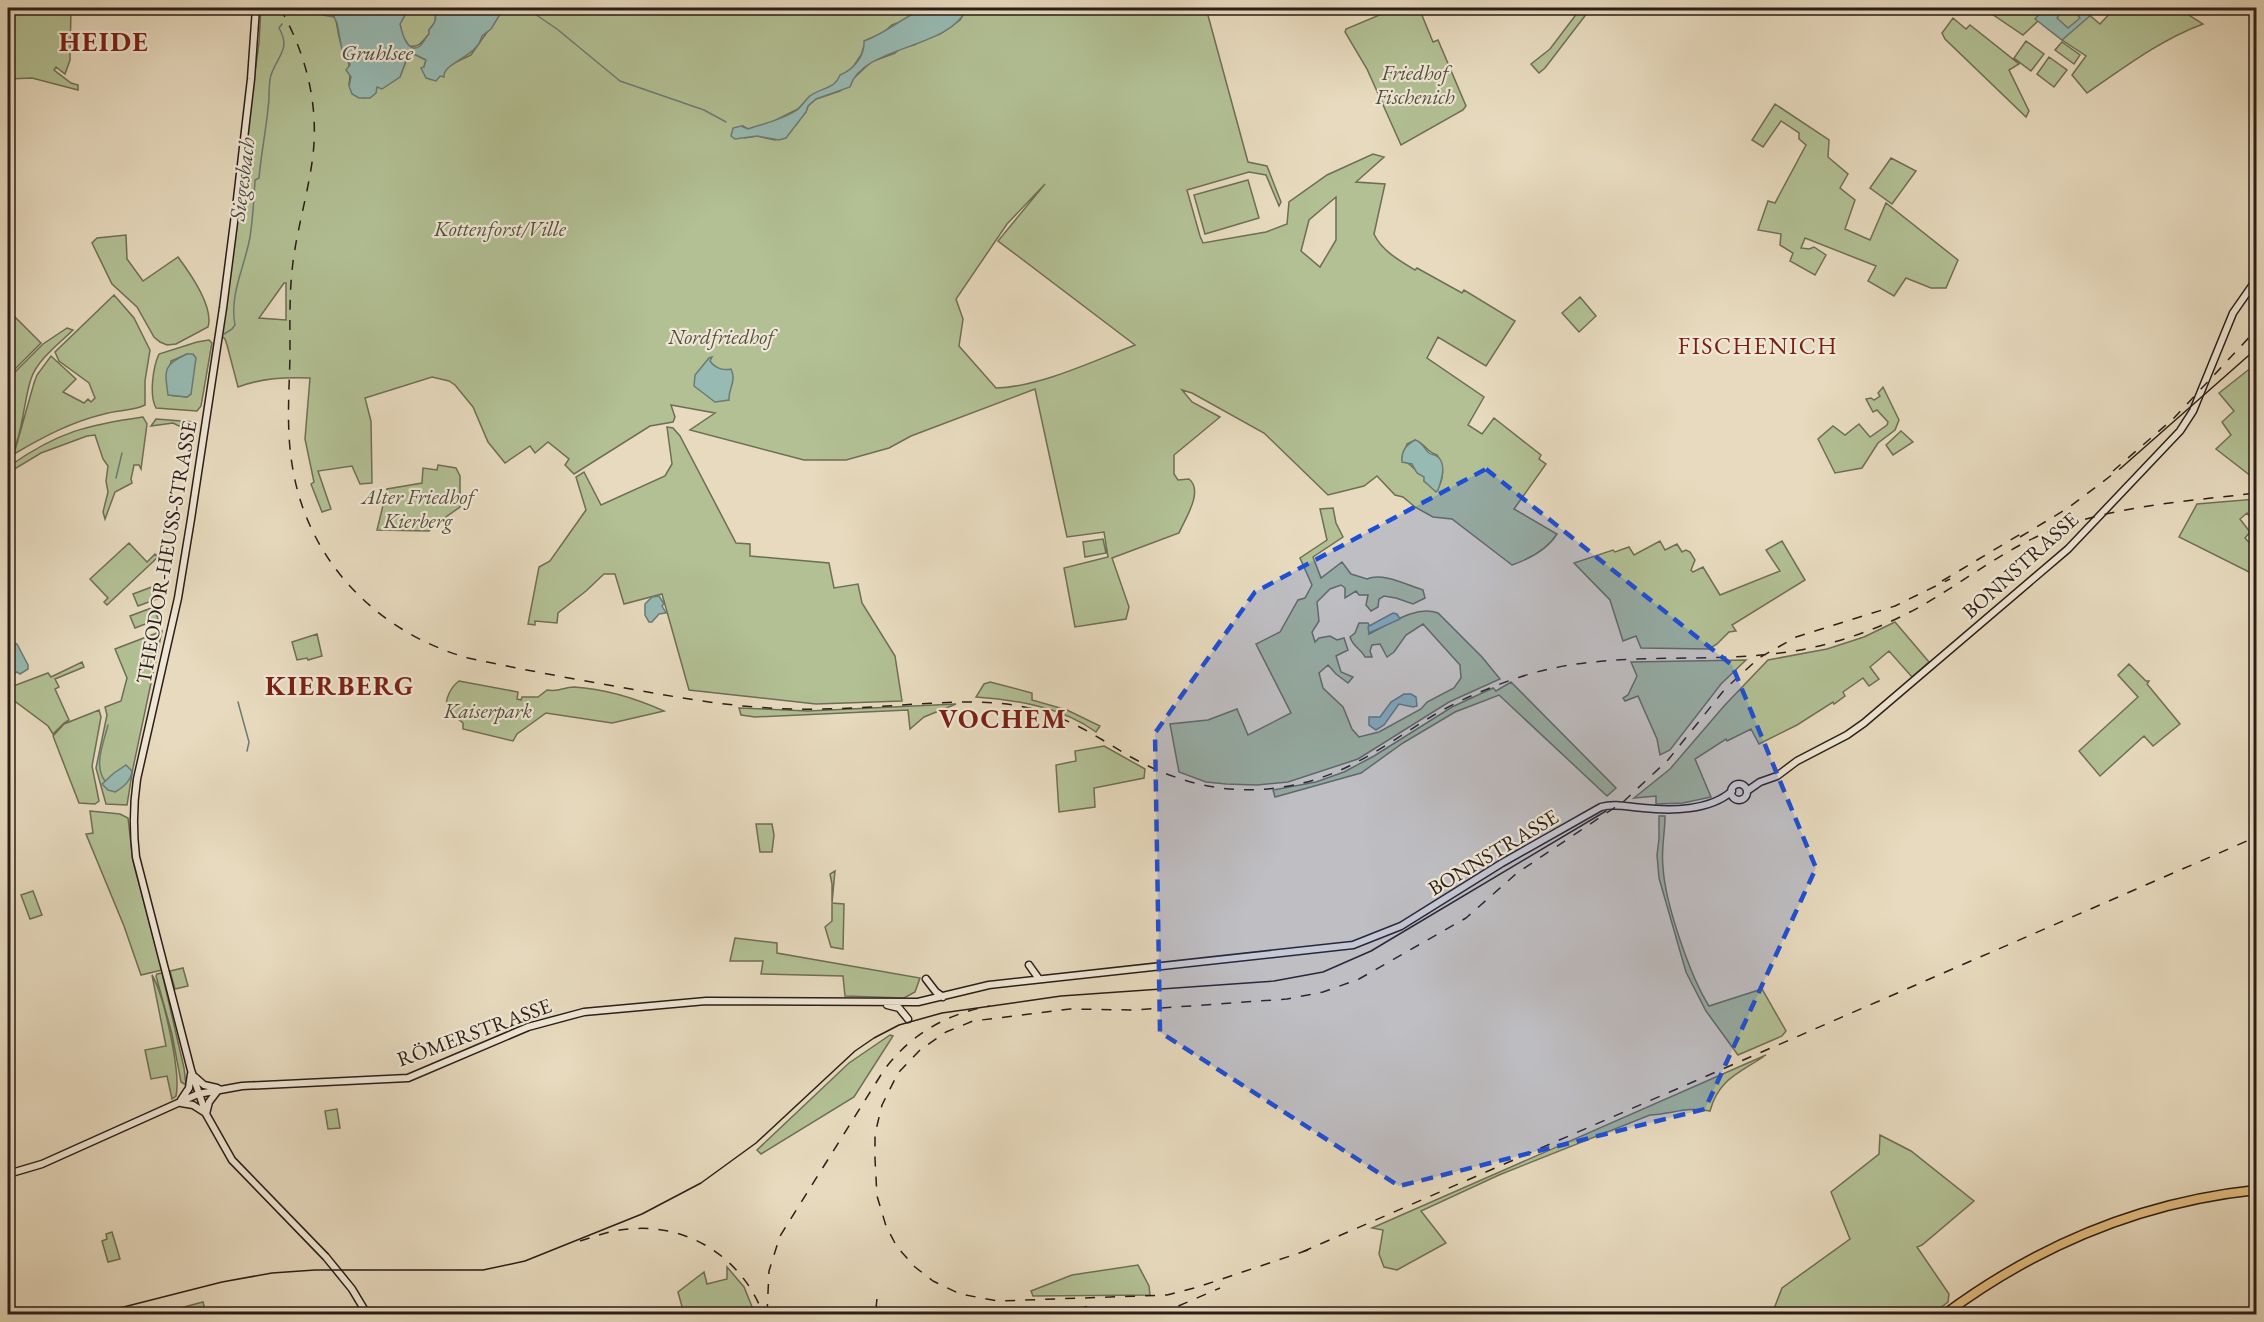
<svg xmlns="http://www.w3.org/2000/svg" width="2264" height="1322" font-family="'EB Garamond',serif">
	<rect width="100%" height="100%" fill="#e7dabe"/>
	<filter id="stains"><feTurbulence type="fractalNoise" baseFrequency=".00333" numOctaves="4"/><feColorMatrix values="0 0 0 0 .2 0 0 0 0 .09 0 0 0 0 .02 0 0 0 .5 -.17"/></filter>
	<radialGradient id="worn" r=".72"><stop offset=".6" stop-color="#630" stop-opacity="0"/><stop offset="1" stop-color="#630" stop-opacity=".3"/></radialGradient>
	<path fill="#b2c094" stroke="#6e6e56" stroke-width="1.5" fill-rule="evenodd" d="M8,8H71L70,60L65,74L56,67L54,70L71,83L78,85V90L32,78L8,79Z
		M261,8H333C337,20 337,32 341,44C342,47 345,49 346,52C349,60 351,75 349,84L365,98L376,87L400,77L406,61L414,54L426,60L424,67L436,78L450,65L471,55L504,8H925L911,14L906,20L892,25L883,33L866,40L861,55L851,70L839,78L837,83L810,96L798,109L768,124L748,129L743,126L745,138L757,136L775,140L790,132L806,112L808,106L816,99L840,91L871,62L895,53L900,48L914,45L926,38L940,34L960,20L967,8H1206L1248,162L1267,166L1281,202L1279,206L1266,175L1249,172L1187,190L1200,236L1203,243L1266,232L1287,224L1289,202L1327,175L1373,154L1384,157L1356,182L1385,184L1374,234C1381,250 1400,261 1415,270L1417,268L1462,293L1464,290L1515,321L1486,366L1438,337L1427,358L1484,397L1468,425L1482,434L1494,418L1541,455L1539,459L1546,464L1514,509L1557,534C1547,550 1529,559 1512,565L1452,519L1433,517L1415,507L1403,497L1395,495L1377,476L1364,486L1328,495L1264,433L1192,393L1182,390L1192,402L1220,417L1174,455V474L1178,480L1189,479C1204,491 1185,519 1179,533L1112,558L1129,607L1126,619L1075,627L1064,568L1108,557L1104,532L1067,537L1035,389L911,436L889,448L846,460H804L690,430L715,413L671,405L675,417L673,422L650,426L574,474L565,465L569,459L548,442L535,453L530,446L505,463L488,442L473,407L455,385L449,381L432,377L365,398L371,421L372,483L360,484L352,466L318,471L331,509L322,512L311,484L314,482L305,439L310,378C285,377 262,378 238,387L227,345L225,339L219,334L259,43ZM1045,184L998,241L1135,345C1094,361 1039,387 996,388L959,346L963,319L956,299L1007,224ZM1336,197V240L1320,267L1301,251L1309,220ZM284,283H286V320L259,318ZM1415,440C1426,444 1426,452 1437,455C1445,467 1444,480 1436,491L1424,481L1425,477C1415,472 1412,464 1402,459L1407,444Z
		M409,8H436L435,22L429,30V34C422,41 420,48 409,46L402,35L400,24Z
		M1396,8H1419L1433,42L1438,40L1466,106L1463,110L1401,145L1367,69L1345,32L1346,29Z
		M1581,8H1591L1545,68L1539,73L1531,64L1550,49Z
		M1983,8H2081L2100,24L2115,8H2178L2203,24C2160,40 2125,67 2087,93L2072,75L2086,56L2062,40L2038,21L2023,35Z
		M1953,18L1966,29L1970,25L2019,64L2009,70L2029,111L2026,117L1945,39L1942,33Z
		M2026,41L2044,54L2031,71L2014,58Z
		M2062,42L2080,55L2074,64L2055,50Z
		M2049,57L2067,70L2054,87L2037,74Z
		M1775,104L1829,140L1828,157L1848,174L1840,188L1855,200L1845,229L1870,240L1886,203L1958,260L1946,288H1931L1906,278L1894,296L1868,281L1876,266L1805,238L1801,248L1809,249L1814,247L1826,255L1815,275L1790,261L1793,253L1780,245L1781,234L1758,230L1768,201L1775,203L1806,145L1799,139V133L1781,121L1763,147L1752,140Z
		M1891,158L1916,171L1892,204L1870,188Z
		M1248,180L1259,218L1205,234L1194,195Z
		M126,235L127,259L143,281L178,257C190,273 214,307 208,327L176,344L167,345L160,342L154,337L137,307L112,284L92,243L97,238Z
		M114,295L134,318L150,350L145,381V405C133,411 117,410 104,414C71,422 43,437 14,454L34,383L37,375L51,356L76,379L63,392L84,403L88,399L91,402L95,398L89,383L59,361L55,352Z
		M1580,297L1596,316L1579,332L1562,313Z
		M12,314L41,343L8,376V319Z
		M67,328L73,330C59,344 37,360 31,379C23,402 23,440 8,459V379L43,344Z
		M209,340L212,343L201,406L197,411L156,408C149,395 153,367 159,354L197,342ZM187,354L191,394L187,397L169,395L167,382L171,361Z
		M2252,367L2256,373V480L2216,449L2231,435L2222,422L2234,411L2219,393Z
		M1883,387L1899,420L1895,430L1878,443L1862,468L1835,473L1818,439L1833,426L1845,435L1859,424L1870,437L1887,425L1888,422L1877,410L1873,412L1866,399L1871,398L1874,400L1880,396L1878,393Z
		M143,417L147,424L141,469L139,465H134L131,479L132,483L115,492L105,519L103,512L108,492L106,481L108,466L103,459L95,435L87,436L41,453L8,473V468L11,465C58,432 87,425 143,417Z
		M156,419L194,422L195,429L191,426L183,428L173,423L151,426Z
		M667,427L673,428L680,436L736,543L750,544V556L829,563L834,588L858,584L862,603L895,656L902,701L816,704L689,690L662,594L624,604L615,574H604L586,591L558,613L557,623L535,621V625L528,624L539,567L550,561L586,510L576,477L584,472L601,505L665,476L672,464Z
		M1901,431L1913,442L1893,455L1886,445Z
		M438,465L456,468L460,476V507L436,524L429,531L377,530L387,489L422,483L423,468L437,470Z
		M2256,499V525L2247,513L2240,519L2250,532L2245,538L2256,550V556L2249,572L2179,537L2197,504Z
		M1333,508L1336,523L1343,537L1313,557L1321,578L1342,562L1351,574L1367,579C1382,572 1407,585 1423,590L1425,598L1413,604L1396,598L1384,596L1379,599L1378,607L1371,611L1366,605L1368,595H1359L1356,591L1345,598V588L1341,585L1330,589L1317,602L1319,621L1312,632L1315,642L1319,638L1330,636L1337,640L1344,638L1348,650L1336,656L1341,672L1353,677L1348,683L1336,674L1328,665L1319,673L1323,688L1343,707L1352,729L1359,737L1379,732L1421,709L1427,702L1454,688L1461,678L1460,665L1423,624L1406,635L1394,652L1387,657L1380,644L1372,645L1370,651L1372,657H1365C1361,649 1353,647 1350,637L1355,633L1359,623H1368L1371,629L1369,634C1390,624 1415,605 1438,613L1482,657L1500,679L1449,702L1358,759L1288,782L1257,785L1226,784L1206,782L1179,772L1170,724L1208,720L1237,709L1248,735L1291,713L1256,644L1280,632L1298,600L1305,598L1312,585L1300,558L1327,540L1320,509Z
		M1103,539L1106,553L1085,557L1083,542Z
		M1660,541L1665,550L1677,544L1682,552L1686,550L1690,552L1695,560L1691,570L1693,572L1703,567L1720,595L1780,571L1766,550L1782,541L1805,580L1732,625L1736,631L1729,632L1717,644L1709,649L1641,648L1636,636L1623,641L1610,600L1574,563L1613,550L1615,552L1629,547L1634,555Z
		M129,543L147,562L155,554L158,557L107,605L104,602L108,598L90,579Z
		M157,585L162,597L138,606L133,594Z
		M154,607L158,619L135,628L130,616Z
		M1895,622L1929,662L1912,677L1889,651L1870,667L1879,679L1869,686L1863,678L1843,692L1845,696L1834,704L1833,702L1797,725L1759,744L1751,729L1727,741L1726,739L1695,759L1711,797L1683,803L1656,804V796L1634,798L1670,769L1724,706L1768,660L1827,649L1864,637Z
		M162,631L133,768L127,805L106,804L96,768L107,715L105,707L121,701L127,678L115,649Z
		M317,634L322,656L308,660L307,658L297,660L292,642Z
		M1746,660L1721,684L1670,750L1660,755L1657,739L1638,696L1625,701L1623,698L1628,695L1637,676L1631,662Z
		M82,662L84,667L55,679L59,687L55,689L69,720L64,723L53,734L48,726L8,696V688L48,673L51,677Z
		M2129,664L2146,681H2149L2147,684L2180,724L2153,746L2144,736L2100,776L2079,751L2138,697L2118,675Z
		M459,681L518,692L517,699L521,700L522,697H538L547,690C561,692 563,687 574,687C606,689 635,698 664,711L612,723L546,713L517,734L513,741L463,729V723C459,719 450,714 448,709C443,700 452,686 459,681Z
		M990,682L1032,693V700L1067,710L1100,726L1096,732C1062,707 1017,700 976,697L984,684Z
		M1511,682L1616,788L1607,796L1499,695L1455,712L1403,743L1361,773L1275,797L1273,790L1316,782L1344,772L1374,756L1452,707L1493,688L1496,691Z
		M956,704L924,717L910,729L908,710L755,717L741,715L739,708L808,711Z
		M99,710L101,717L92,766L99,801L95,804L79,803L53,736L64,724Z
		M1104,746L1145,769L1144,778L1094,788L1095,807L1059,812L1056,765L1076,761L1075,751Z
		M90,811L120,814L128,818L133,861L162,970L141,975L124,926L86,834L93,833Z
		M1659,816H1665C1665,833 1661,850 1663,867C1665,903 1690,976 1709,1006L1762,989L1786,1031L1782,1036L1738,1055L1706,1011L1686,972L1659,878L1657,855L1659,839Z
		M756,824H772L774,835L772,852H760Z
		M835,871L832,903L844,904L843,949L831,947L825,927L832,921V884L830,874Z
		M33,891L42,915L30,919L21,895Z
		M735,938L777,943V953L920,978L915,992L904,998L845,996L843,976L761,974L763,961H730Z
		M183,968L188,986L175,989L170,971Z
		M162,973L184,1068L186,1085L181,1082L172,1034L156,976L157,974Z
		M152,975C164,995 181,1073 176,1096L172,1099L167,1076L151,1079L145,1050L166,1046Z
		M890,1035L893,1036L854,1097L761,1154L757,1150L849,1063Z
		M1766,1055C1740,1073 1719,1078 1710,1111C1689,1106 1671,1114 1650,1115L1499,1175L1421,1211L1446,1243L1397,1270L1384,1267L1379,1254L1383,1230L1372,1228Z
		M337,1109L340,1128L328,1129L325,1111Z
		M1880,1135L1911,1151L1974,1201L1922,1245L1917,1247L1949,1294L1948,1302L1932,1314H1772L1782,1288L1850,1239L1831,1192L1879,1154Z
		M112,1232L120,1259L108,1262L102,1241L107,1239L106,1234Z
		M1138,1265L1149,1286L1150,1295L1033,1296L1031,1291L1072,1275Z
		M727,1267L744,1287L755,1314H684L678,1292L704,1272L707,1284L727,1279Z
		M203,1302L206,1314H161V1313Z"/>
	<path fill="#97bab3" stroke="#6c7b75" stroke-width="1.5" d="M333,8H409L400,24C402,32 407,55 420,46C423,43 426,37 429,34V30C434,24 438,19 434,11L436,8H504L491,29L482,36C478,57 442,63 444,77L440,76L436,81L426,78L421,68L424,67L426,60L414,54L406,61L400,77L382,89L377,87L376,93L370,98H359L352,94L349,86L351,77L346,70L350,65L347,54L342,50L337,23L334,17Z
		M925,8H967C950,50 862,45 850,87L816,99L808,106L806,112L786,138L779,140L757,136L735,139L731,136L733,128L741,126L748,129C764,123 783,120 797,110C802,106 805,100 810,96C822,87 834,90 840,75C853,70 865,56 864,41C886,33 903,17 925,8Z
		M2045,8H2065L2057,18L2068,28L2080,18L2071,8H2085L2092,14L2062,40L2035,19Z
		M187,354H193L196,358L191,394L187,397L168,395C165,371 162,365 187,354Z
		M712,357L710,361C715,368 723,371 731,369C737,381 728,389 729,400L715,402L694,386L695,375L709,358Z
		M1415,440C1424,443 1423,448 1429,453C1432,455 1436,455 1438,457C1447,465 1441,481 1438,490L1436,492L1424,481V477L1417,473L1412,464L1402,462C1401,451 1406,445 1415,440Z
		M659,596L664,604L662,606L666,613L659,614L652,622H649L645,615V604L652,597Z
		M1393,613L1397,614L1400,619L1369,633L1368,627L1371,625Z
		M12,642L17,644L28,665V669L20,674L17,672L11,676V669L8,668V658L10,655L8,654V646Z
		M1404,694H1411L1416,697L1417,706L1413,707L1399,704L1384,725L1376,730L1369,725V717H1380L1391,702Z
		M126,765L132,771C131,781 124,787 115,792L108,790L102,784L114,773Z"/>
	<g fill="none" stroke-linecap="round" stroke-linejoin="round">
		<path stroke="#6c7b75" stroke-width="1.5" d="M517,9L532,12L557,29L620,81L704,110L726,122
			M323,15L334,17
			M224,334L232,329L235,325C229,295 245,266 250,237C253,218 254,199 255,180L259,178C261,154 266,131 268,108C270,97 268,85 271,75C278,55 291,49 279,28L282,24
			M116,478L122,453
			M238,702L249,742L247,751
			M105,781C93,766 104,742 108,725"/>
		<defs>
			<path id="secondary" d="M256,8L251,79L237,199L223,308L191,519L178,598L137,779C133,806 133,831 136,857L191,1070L206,1114L232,1160L326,1257L352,1289L367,1314
				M1731 792a8 8 0 1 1 16 0a8 8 0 1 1-16 0Z
				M1747,791L1760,782L1777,776L1797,761L1847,735L1864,723L2068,549L2180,431L2193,411L2233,313L2256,280
				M1029,965L1039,979
				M926,979L936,992L943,997
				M887,1005L899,1008L908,1019
				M195,1077L204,1085L217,1088
				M181,1100L189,1088L191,1074
				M181,1103L193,1105L204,1112
				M206,1114L209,1102L219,1089
				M8,1174L42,1164L198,1094L242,1086L408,1078L528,1027L584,1012L706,1001L918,1002L989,985L1353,945L1401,926L1502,863L1601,807C1615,803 1629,807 1643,808C1670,811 1710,811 1732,791"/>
			<path id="highway" d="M1945,1314C2038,1245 2141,1202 2256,1190"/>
		</defs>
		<use href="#secondary" stroke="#2b1d18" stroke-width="9"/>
		<use href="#highway" stroke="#2b1d18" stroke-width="11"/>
		<use href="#secondary" stroke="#efe7d5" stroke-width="6"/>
		<use href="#highway" stroke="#e4bd7f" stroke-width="8"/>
		<path stroke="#2b1d18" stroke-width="1.5" d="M2121,468L2256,349
			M96,1314L222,1282L272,1273L315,1270H483L525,1261L642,1214L701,1183L756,1143L855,1051L874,1038L899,1025L942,1013L1061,996L1274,981L1323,972L1371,951L1606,811"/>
		<path stroke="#2b1d18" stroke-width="1.5" stroke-dasharray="10 10" stroke-linecap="butt" d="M280,8C308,57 321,112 311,169C306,200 297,231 293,262C289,293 290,326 290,357C289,394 286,433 293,470C309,563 379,633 468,658C520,669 573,679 625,688C681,698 736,708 793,709C834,710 875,707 915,704C956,702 997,699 1037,710C1071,719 1099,738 1129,756C1177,783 1228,796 1283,787C1346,777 1381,747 1434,715C1461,699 1490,687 1520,677C1620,644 1726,671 1827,644C1861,635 1893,622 1923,605C1961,583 1996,556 2036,537C2104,506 2183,502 2256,493
			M2113,471L2174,418L2256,330
			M2020,537L2068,508L2121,468
			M1942,581L2024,532
			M580,1241C596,1236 612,1230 629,1229C689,1223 743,1259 763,1314
			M1308,1250L1198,1287L1167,1295L998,1301L960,1294L933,1281L915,1267L897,1247L886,1226L877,1196L875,1159V1134L882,1105L898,1073L920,1050L946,1032L973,1021L1070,1009L1134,1010L1287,999L1323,992L1359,979L1466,918L1517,873L1623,802L1668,760L1725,689L1759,658L1796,637L1895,606L1950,579
			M1302,1252L2256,837
			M876,1309L877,1298
			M767,1314L769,1271L780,1236L884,1070C911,1034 946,1014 990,1006
			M1058,1314L1096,1304
			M1160,1314L1220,1288"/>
	</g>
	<path fill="#1d4ed8" fill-opacity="0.2" stroke="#1d4ed8" stroke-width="4.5" stroke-dasharray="12 8" stroke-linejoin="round" d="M1486,469L1732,665L1816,868L1705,1109L1399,1186L1160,1032L1155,733L1255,592Z"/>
	<g text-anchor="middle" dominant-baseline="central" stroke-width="4.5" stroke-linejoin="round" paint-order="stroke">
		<g font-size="21" font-style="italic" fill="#544e3d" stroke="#efe7d5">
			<text x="1415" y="72">Friedhof<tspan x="1415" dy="24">Fischenich</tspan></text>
			<text x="500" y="228">Kottenforst/Ville</text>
			<text x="721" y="336">Nordfriedhof</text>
			<text x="418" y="496">Alter Friedhof<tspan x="418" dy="24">Kierberg</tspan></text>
			<text x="488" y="710">Kaiserpark</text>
		</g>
		<g font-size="21" fill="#2b1d18" stroke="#efe7d5">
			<text transform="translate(166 552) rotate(-80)">THEODOR-HEUSS-STRASSE</text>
			<text transform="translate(2020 565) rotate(-42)">BONNSTRASSE</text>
			<text transform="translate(1493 852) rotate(-31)">BONNSTRASSE</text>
			<text transform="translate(474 1032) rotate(-20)">RÖMERSTRASSE</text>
		</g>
		<g font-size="22" font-style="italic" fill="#4b4c46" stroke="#efe7d5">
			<text x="377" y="52">Gruhlsee</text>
			<text transform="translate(242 179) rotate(-83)">Siegesbach</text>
		</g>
		<g font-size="24" letter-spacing="1.5" fill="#7a1f14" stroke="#efe7d5">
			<text x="1758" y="345">FISCHENICH</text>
		</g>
		<g font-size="27" font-weight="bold" letter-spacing="1.5" fill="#7a1f14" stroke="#efe7d5">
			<text x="104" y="41">HEIDE</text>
			<text x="340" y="685">KIERBERG</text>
			<text x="1003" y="718">VOCHEM</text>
		</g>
	</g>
	<rect width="2264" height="1322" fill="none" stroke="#e7dabe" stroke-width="30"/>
	<rect x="9" y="9" width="2246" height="1304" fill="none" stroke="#2b1d18" stroke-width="3"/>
	<rect x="15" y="15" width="2234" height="1292" fill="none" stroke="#2b1d18" stroke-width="1.5"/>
	<rect width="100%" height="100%" filter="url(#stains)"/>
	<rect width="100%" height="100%" fill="url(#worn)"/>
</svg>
